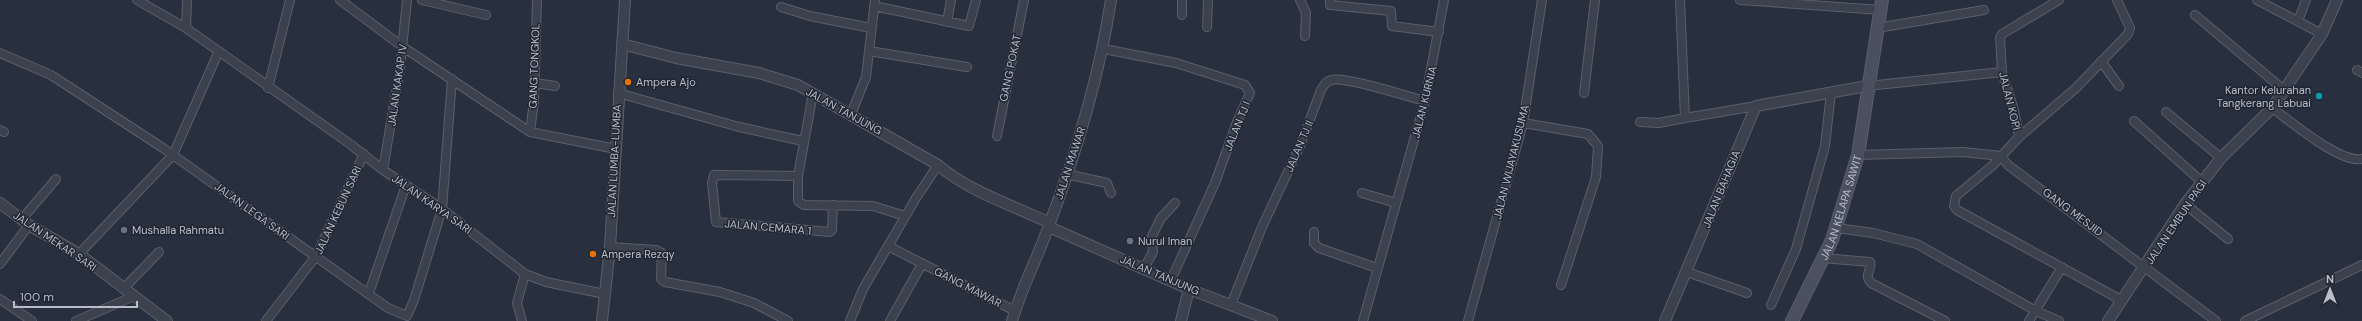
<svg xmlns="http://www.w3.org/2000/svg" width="2362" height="321" font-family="'DM Sans',sans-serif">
	<rect width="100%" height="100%" fill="#282f3e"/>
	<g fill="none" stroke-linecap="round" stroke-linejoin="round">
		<defs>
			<path id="minor" d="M137,0L186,28L350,144L383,170L442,209L525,274L546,282L605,294
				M340,0L403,47L530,132L616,149
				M422,0L486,15
				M1300,0L1306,13L1305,36
				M1330,0V5L1391,11L1392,26L1439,32
				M1680,0L1685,118L1756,106
				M1740,0L1881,10
				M2059,0L2002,34L2000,38L2002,72L2014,110L2019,137L1992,166L1956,196L1954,206L1957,210L2121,300
				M2257,0L2322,34
				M874,6L969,26L976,0
				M781,7L810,16L871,28
				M1182,15V0
				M2195,15L2284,90
				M2298,21L2306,0
				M947,22L951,0
				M1207,27L1208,0
				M186,28L187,0
				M1877,28L1984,10
				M1104,49L1176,63L1245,85L1250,93L1237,122L1215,183L1171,280
				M869,51L967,67
				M0,53L51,75L163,148L388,308L407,316L414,300L442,209L452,79
				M2101,61L2119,86
				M2357,70L2362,73
				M535,83L555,86
				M1867,86L2002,72
				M268,88L290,0
				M618,93L739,127L803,141
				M813,93L798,176V201L804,205L873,206L905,216
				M1584,93L1595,0
				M2272,108C2292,122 2339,163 2362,159
				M2166,112L2221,158
				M851,114L866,77L875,0
				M2134,121L2202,182
				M1640,122L1659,123L1685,118
				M1523,123L1588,134L1598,146L1596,177L1561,285
				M0,130L4,132
				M530,132L534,101L537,0
				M997,136L1024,0
				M2019,137L2076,88L2128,34L2130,28L2117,0
				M1858,155L1963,152L2001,156
				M2001,156L2008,165L2216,321
				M383,170L400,68L407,0
				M1066,174L1107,183L1111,193
				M798,176L714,175L712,183L716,222L830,232L832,230L833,205
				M1362,193L1396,203
				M2185,204L2228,239
				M22,219L56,179
				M1836,228L1873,233L1917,244L2034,310L2059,321
				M1314,232V243L1319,248L1377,268
				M888,246L1015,311
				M610,247L656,250L662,253L661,279L665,282L720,292L754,303L788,321
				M79,254L173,155L218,53
				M1822,258L1870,262C1873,270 1863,274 1871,283L1945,321
				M0,264L29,225
				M1144,268L1153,252L1152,236L1161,218L1175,203
				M1687,272L1747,293
				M124,288L159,252
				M369,293L406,185
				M0,299L32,321
				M1231,305L1262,227L1300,146L1321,90C1324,85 1326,81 1332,80C1345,76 1409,97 1425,101
				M1771,305L1796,249L1825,146L1831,92
				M76,321L132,297
				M266,321L316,256L364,154
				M522,321L517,303L525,274
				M850,321L863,289L916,198L938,165
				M890,321L922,264
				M1363,321L1425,101L1444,0
				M1468,321L1523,123L1542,0
				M2029,321L2062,267
				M2245,321L2362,265"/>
			<path id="tertiary" d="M622,44L676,58L759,73L798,85L938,165C970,192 1012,205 1050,223
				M0,203L29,225L79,254L167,321
				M1049,227L1189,289L1272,321
				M602,321L610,247L625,0
				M1012,321C1021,289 1037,259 1048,228C1076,154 1099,78 1111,0
				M1181,321L1189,289
				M1665,321L1756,106L1867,86
				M2108,321L2185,204L2221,158L2272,108L2322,34L2337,0"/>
			<g id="secondary">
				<path id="s1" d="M1792,321L1832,240L1858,155L1882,0"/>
			</g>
		</defs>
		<use href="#minor" stroke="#5a5f6b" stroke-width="10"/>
		<use href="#tertiary" stroke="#5a5f6b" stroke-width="12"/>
		<use href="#secondary" stroke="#5a5f6b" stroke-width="14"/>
		<use href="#minor" stroke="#3c414e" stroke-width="8"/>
		<use href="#tertiary" stroke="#3c414e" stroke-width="10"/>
		<use href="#secondary" stroke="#4b5060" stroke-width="12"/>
	</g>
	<g fill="#e8710a" stroke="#212633" stroke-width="1.5">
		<circle cx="628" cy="82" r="4"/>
		<circle cx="593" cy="254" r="4"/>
	</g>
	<circle fill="#0f9aa8" stroke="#212633" stroke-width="1.5" cx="2319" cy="96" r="4"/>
	<g fill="#6b7280" stroke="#212633" stroke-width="1.5">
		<circle cx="124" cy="230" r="4"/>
		<circle cx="1130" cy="241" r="4"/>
	</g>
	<g text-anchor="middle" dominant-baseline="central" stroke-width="3" stroke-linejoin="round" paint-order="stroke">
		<g font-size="11" fill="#b8bdc8" stroke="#212633">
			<text transform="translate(534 66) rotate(-88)">GANG TONGKOL</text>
			<text transform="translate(1010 68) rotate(-78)">GANG POKAT</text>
			<text transform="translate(397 85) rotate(-82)">JALAN KAKAP IV</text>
			<text transform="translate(2010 101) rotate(76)">JALAN KOPI</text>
			<text transform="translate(1424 102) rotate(-76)">JALAN KURNIA</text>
			<text transform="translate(844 111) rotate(29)">JALAN TANJUNG</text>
			<text transform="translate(1237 126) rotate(-68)">JALAN TJ I</text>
			<text transform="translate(1299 146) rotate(-67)">JALAN TJ II</text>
			<text transform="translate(614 161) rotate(-87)">JALAN LUMBA-LUMBA</text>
			<text transform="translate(1511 162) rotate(-76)">JALAN WIJAYAKUSUMA</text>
			<text transform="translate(1070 163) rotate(-72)">JALAN MAWAR</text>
			<text transform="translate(1721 189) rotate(-68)">JALAN BAHAGIA</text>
			<text transform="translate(432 204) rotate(35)">JALAN KARYA SARI</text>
			<text stroke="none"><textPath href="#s1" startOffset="124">JALAN KELAPA SAWIT</textPath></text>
			<text transform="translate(338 210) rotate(-65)">JALAN KEBUN SARI</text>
			<text transform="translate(252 211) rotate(36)">JALAN LEGA SARI</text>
			<text transform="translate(2073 212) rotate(37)">GANG MESJID</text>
			<text transform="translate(2176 222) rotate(-56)">JALAN EMBUN PAGI</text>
			<text transform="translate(768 227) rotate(5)">JALAN CEMARA 1</text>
			<text transform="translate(55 241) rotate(34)">JALAN MEKAR SARI</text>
			<text transform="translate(1160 275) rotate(23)">JALAN TANJUNG</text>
			<text transform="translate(968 287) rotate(27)">GANG MAWAR</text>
		</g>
		<g font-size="11" fill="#b8bdc8" stroke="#212633" text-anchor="start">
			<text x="636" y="82">Ampera Ajo</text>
			<text x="2311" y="90" text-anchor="end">Kantor Kelurahan<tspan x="2311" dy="13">Tangkerang Labuai</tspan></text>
			<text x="132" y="230">Mushalla Rahmatu</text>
			<text x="1138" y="241">Nurul Iman</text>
			<text x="601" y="254">Ampera Rezqy</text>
		</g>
	</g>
	<g transform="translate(2330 289)" stroke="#212633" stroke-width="3" paint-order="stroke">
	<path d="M0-3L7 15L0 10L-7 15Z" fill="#b8bdc8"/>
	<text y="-6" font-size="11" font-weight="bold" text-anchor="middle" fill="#b8bdc8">N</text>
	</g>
	<path d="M14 301v6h123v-6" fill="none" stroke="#b8bdc8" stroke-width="2"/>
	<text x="20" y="301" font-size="12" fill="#b8bdc8" stroke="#212633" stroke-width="3" paint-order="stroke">100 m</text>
</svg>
